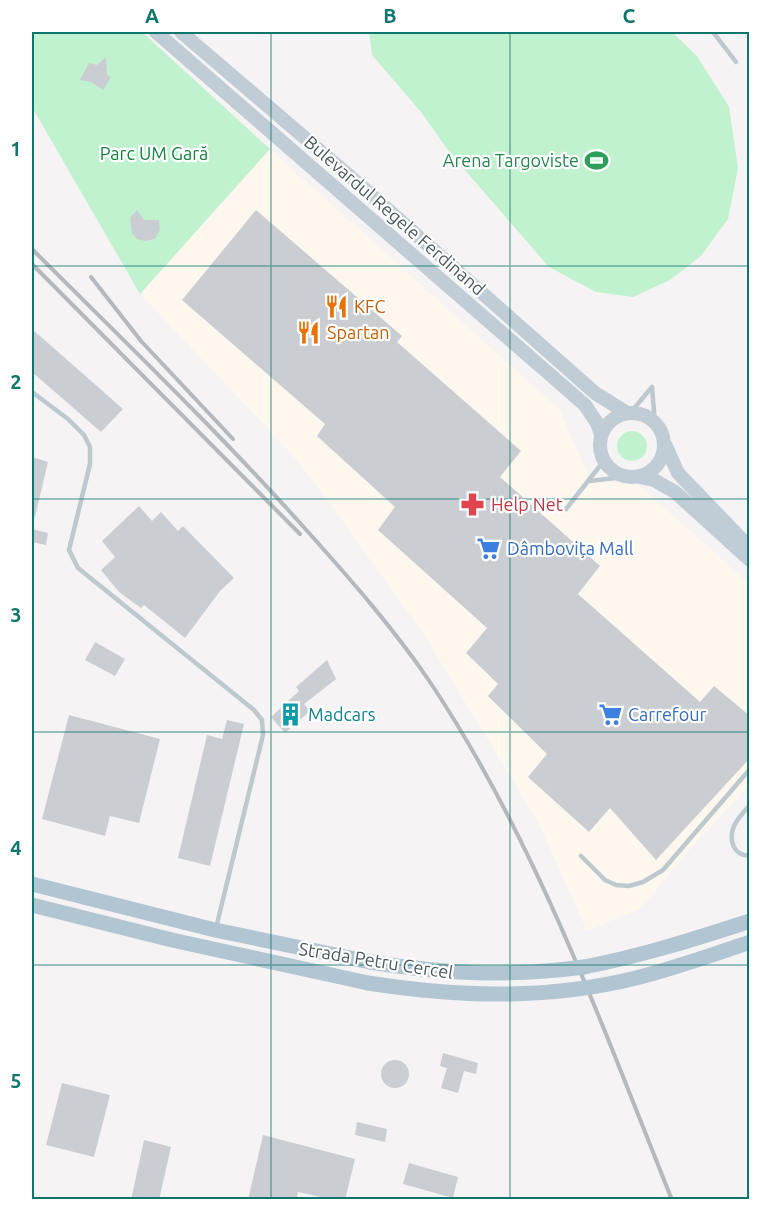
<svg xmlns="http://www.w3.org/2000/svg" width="781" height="1231" font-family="Ubuntu,sans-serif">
	<rect width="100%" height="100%" fill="#f5f3f3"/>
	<path fill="#fdf7ee" d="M270,149L560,410L590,480L639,485L749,584V786L687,852L651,896L639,909L587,931L539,824L425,636L323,494L290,452L140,294Z"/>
	<path fill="#c1f2cf" d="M32,32H142L270,149L140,294L32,107Z
		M369,32H672L697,56L729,107L738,168L728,219L701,256L670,280L633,297L596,292L549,267L450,153L421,112L372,55Z
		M617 446a15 15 0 1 1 30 0a15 15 0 1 1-30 0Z"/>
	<path fill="#caced2" d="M106,57L107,75L111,77L103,90L91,82L80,80L89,63L97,65Z
		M137,210L144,220H159L160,230L155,239L145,241L137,239L132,233L130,218Z
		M256,210L402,336L397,342L521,451L500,477L600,566L578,594L700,702L714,686L750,716V758L656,860L610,808L589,832L528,777L547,754L488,696L498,684L466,653L487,628L378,530L395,507L317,436L325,424L182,300Z
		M32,329L123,409L101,432L32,372Z
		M32,457L48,462L35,517L32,516Z
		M139,506L152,521L161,512L178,531L183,526L234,578L220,591L185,638L144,605L141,608L119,592L101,570L115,557L102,541Z
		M32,529L48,533L46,545L32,542Z
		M95,642L125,659L115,676L85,660Z
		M327,660L336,679L304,704L310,711L285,733L271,717L299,691L296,687Z
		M69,715L160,739L139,823L110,816L105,836L42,819Z
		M227,720L244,724L210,866L178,858L207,735L222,739Z
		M443,1053L478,1063L476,1074L464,1071L458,1093L441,1088L447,1068L440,1066Z
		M381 1074a14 14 0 1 1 28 0a14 14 0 1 1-28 0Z
		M62,1083L110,1095L94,1157L46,1145Z
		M357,1122L387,1129L385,1142L355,1135Z
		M263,1135L355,1159L345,1200H335L298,1192L296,1200H248Z
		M144,1140L171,1147L159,1200H131Z
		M409,1163L458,1177L453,1198L403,1184Z"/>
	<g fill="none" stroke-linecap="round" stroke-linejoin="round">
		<path stroke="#bdc9cf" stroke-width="4.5" d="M713,32L736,62
			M652,387L655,423
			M32,392L68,419L84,435L90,447V464L69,550L78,568L254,710L262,720L263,735L216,928
			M631,412L652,387
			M590,481L623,477
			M566,509L603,462
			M750,805C739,817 726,830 734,847C738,854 742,855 750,856
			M581,856L605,880L616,885L629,886L643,882L663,870L750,769"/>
		<path stroke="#c0cdd6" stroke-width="14" d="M156,32L585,405L597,423L601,434
			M181,32L360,185L595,393L627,413
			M600 445a32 32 0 1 1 64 0a32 32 0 1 1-64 0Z
			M665,444L678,473L750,548
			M640,477L654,480L675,492L750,560"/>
		<path stroke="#b2c5d2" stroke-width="15" d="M32,884L215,930L370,962
			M32,905L172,940L368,983
			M584,967C641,956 695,939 750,921"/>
		<path stroke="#b5b9bd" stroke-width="4" d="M32,249C125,342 221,434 309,533C352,581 394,629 430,682C536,841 601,1023 672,1200
			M32,264L300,534
			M91,277L141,341L233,439"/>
		<path stroke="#b2c5d2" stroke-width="15" d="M370,962C447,974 507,977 584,967
			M368,983C458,997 547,1000 636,978C675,968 712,955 750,942"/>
	</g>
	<path fill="none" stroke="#0f766e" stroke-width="1.5" stroke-opacity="0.55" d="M271,32V1200M510,32V1200M32,266H750M32,499H750M32,732H750M32,965H750"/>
	<defs>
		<symbol id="stadium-bare" viewBox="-9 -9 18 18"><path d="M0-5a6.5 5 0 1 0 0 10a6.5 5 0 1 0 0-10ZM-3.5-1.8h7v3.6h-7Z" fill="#2e9e5b" stroke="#fff" stroke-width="2.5" paint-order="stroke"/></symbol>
		<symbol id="restaurant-bare" viewBox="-9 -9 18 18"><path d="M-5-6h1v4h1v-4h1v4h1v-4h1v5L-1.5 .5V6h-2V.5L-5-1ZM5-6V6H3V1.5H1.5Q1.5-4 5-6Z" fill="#e8710a" stroke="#fff" stroke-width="2.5" paint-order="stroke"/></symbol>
		<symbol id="pharmacy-bare" viewBox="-9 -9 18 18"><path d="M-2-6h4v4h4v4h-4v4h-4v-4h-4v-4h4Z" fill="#e0444e" stroke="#fff" stroke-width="2.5" paint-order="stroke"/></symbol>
		<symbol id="supermarket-bare" viewBox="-9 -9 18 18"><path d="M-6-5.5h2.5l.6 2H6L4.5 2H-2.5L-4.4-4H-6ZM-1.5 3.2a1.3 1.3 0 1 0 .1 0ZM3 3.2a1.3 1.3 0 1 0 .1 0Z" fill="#3f7fe0" stroke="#fff" stroke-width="2.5" paint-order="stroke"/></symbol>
		<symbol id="building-bare" viewBox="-9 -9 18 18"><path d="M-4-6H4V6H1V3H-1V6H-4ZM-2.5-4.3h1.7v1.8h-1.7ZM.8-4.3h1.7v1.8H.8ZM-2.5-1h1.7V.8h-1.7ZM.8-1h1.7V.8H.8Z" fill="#0f9aa8" stroke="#fff" stroke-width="2.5" paint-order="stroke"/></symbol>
	</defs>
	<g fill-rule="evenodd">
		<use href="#stadium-bare" x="580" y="144" width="33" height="33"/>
		<use href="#restaurant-bare" x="320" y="290" width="33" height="33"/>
		<use href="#restaurant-bare" x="292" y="316" width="33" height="33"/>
		<use href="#pharmacy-bare" x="456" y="488" width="33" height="33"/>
		<use href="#supermarket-bare" x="472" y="532" width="33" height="33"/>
		<use href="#building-bare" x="274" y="698" width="33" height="33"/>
		<use href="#supermarket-bare" x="594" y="698" width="33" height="33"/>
	</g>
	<g text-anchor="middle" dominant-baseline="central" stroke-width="4.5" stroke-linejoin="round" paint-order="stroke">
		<g font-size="18" fill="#14833f" stroke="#fff">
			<text x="154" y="153">Parc UM Gară</text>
		</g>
		<g font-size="18" fill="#27864d" stroke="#fff" text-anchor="end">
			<text x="579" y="160">Arena Targoviste</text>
		</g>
		<g font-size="18" fill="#495961" stroke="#fff">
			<text transform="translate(395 215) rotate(41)">Bulevardul Regele Ferdinand</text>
			<text transform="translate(376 960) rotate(9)">Strada Petru Cercel</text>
		</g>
		<g font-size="18" fill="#c56008" stroke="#fff" text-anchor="start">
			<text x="354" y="306">KFC</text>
			<text x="327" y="332">Spartan</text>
		</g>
		<g font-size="18" fill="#be3a42" stroke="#fff" text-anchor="start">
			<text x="491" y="504">Help Net</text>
		</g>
		<g font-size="18" fill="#366cbe" stroke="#fff" text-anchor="start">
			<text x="507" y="548">Dâmbovița Mall</text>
			<text x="628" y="714">Carrefour</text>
		</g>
		<g font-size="18" fill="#0d838f" stroke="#fff" text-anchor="start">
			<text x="308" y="714">Madcars</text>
		</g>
	</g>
	<rect width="781" height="1231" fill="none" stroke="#ffffff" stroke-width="66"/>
	<rect x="33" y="33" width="715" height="1165" fill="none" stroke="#0f766e" stroke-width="2"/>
	<g font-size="20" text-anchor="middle" font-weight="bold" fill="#0f766e">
		<text x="152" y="23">A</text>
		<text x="390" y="23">B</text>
		<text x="629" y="23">C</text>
		<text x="16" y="156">1</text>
		<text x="16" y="389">2</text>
		<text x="16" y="622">3</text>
		<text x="16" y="855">4</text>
		<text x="16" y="1088">5</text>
	</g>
</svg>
